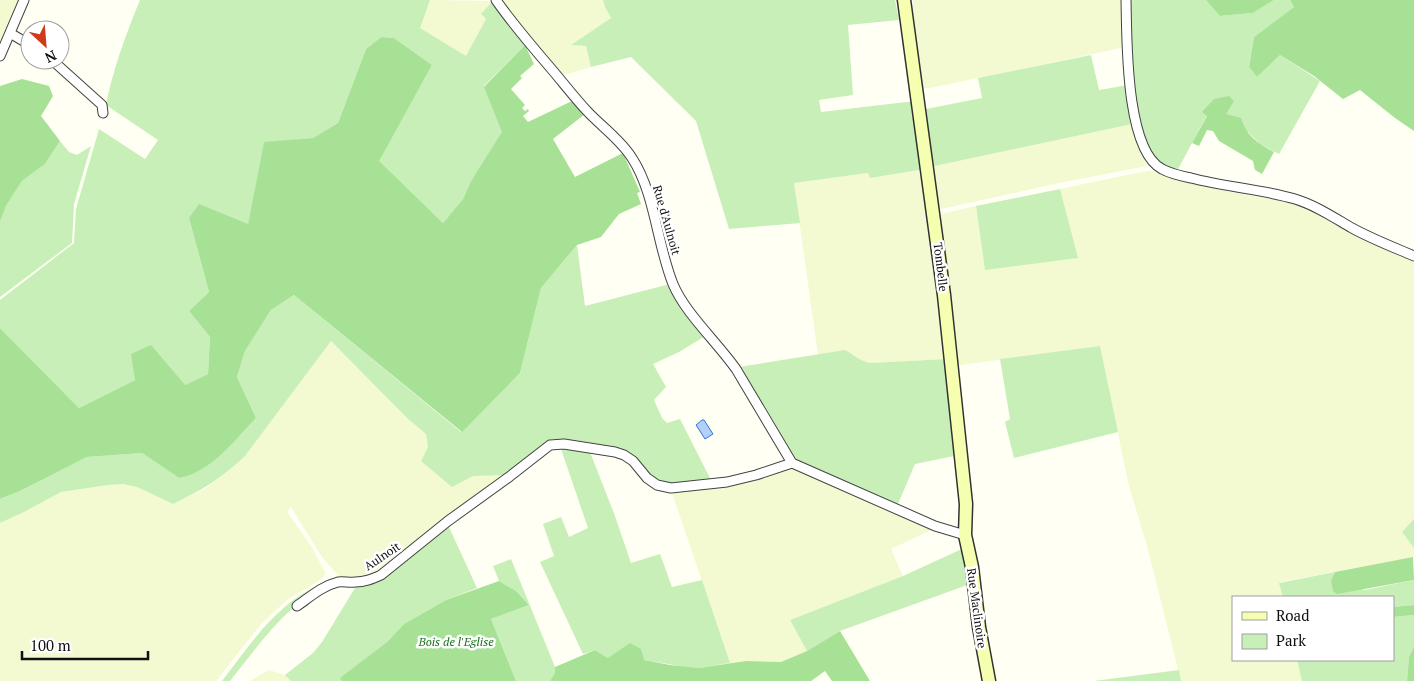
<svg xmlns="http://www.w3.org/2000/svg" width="1414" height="681" font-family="'PT Serif',serif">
	<rect width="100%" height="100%" fill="#fffff4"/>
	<path fill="#f3f9d0" d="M0,0H20L0,46Z
		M430,0L493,1L481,15L486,19L466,57L419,28Z
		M505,0H603L605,7L611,18L571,45L586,46L591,67L561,76L502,3Z
		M913,0H1124L1125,47L930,88H922L917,86L912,18Z
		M1132,124L1147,166L1059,183L941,209L938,208L930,167Z
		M925,169L947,359L870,363L861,362L854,355L845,350L818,355L794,183L869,173L870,178Z
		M1147,171H1153L1186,182L1229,192L1290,202L1305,208L1367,242L1414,262V519L1402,532L1414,548V557L1280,582L1283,597H1233V660H1297L1302,681H1181L1147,546L1128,482L1100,346L954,366L938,217L945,213L976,206L985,269L1077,258L1060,189Z
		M331,341L407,418L426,434L428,447L421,461L452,486L473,476L507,475L379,573L364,579L340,577L337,574L322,557L291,507L287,512L311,546L326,574L317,582L288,599L261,624L216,681H0V523L24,512L61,492L108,485L123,484L137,487L173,504L206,488L230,470L245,456Z
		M794,467L935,528L891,549L903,576L790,620L807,651L781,662L746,661L730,663L671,490Z
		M269,670L285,675L291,681H250Z"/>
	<path fill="#c8efb8" d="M140,0H430L420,28L466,56L486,19L481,14L493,1L525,45L484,86L503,132L471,181L463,199L443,223L378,161L432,65L394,38L381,37L366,49L338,123L313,138L264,143L248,225L189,218L209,292L189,311L210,337L208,374L185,385L135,380L79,408L0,328V300L74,243L76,209L99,129L145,159L158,140L106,105C113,69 126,34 140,0Z
		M603,0H895L899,20L848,25L853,95L819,100L821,112L915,101L917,109L912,111L921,168L925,169L870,178L868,173L794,183L800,223L729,229L696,121L631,57L591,67L586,46L571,45L611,18L605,7Z
		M1127,0H1206L1221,16L1253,13L1274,0H1290L1294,7L1254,37L1249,67L1257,77L1280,55L1320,81L1279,154L1260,144L1243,127L1202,112L1207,115L1176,173L1153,160L1136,116Z
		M1091,55L1099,90L1128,85L1132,124L930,167L921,110L982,98L978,78Z
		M60,141L69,152L77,155L91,146L74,204L72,243L0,297V222L6,206L22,181L45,164Z
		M1060,189L1078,258L985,270L976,206Z
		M577,245L585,306L670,284L707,335L679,352L653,364L666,387L654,400L662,418L667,423L680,419L712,482L669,484L654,480L631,455L623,450L610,446L573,440L552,439L542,446L507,475L473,476L452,487L421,461L428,447L426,434L407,418L331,341L245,456C221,479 202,490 173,504L137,487L123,484L108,485L61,492L24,512L0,523V499L20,491L87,457L142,453L179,478C212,468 233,443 256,418L237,377L245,351L271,310L294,295L461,432L520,373L541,288Z
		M1100,346L1118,432L1014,458L1005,422L1010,419L1000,359Z
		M845,350C855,355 859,361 870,363L947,359L954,456L915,464L898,504L809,466L796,459L788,449L739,367Z
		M560,446L590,452L615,516L631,563L660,554L672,587L702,580L730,663L699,668L686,667L644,660L608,658L595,650L583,654L540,562L554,556L543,524L561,517L569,537L588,528Z
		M1414,519V548L1402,532Z
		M448,525L477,588L446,600L404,624L387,642L341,678L342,681H291L285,675L313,653L322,642L358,583L371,582Z
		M964,548L970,584L840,631L807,651L790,620L903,576Z
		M511,559L555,667L556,673L550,681H516L491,619L529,605L516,591L499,581L493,566Z
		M1335,572L1331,580L1365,590L1414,580V605L1393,607V597H1283L1279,583Z
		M331,582C318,590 304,598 293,608C269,629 250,656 230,681H222C249,646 284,592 331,582Z
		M1414,615V646L1409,657L1407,681H1302L1297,660H1393V617Z
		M1179,670L1181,681H1094Z"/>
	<path fill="#a7e196" d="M1206,0H1274L1253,13L1220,16Z
		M1290,0H1414V131L1395,118L1360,90L1343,99L1314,76L1280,55L1257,77L1249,67L1254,37L1294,7Z
		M381,37L394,38L432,65L379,161L443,223L463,199L471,181L502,132L484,87L525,45L534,64L520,76L522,78L511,89L525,105L522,108L525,111L528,109L529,111L523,116L528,122L572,101L585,114L553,139L575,177L623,153L640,192L637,193L641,204L619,214L601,237L577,245L541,288L520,373L462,432L294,295L271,310L245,351L237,377L256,418C234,441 211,472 179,478L142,453L87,457L20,491L0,499V328L79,408L135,380L131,354L151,345L185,385L208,374L210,337L189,311L209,292L189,218L199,204L248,224L264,142L313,138L338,123L366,49Z
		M22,79L49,86L53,96L41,116L60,141L45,164L22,181L6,206L0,222V86Z
		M1229,96L1234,101L1226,114L1241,118C1246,136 1259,144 1274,152L1262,174L1255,170L1253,161L1219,141L1213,131L1207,130L1199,146L1192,143L1207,116L1202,112L1214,99Z
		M1413,557L1414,580L1337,594L1333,591L1331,580L1335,572Z
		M499,581L516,591L529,605L491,619L516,681H342L340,678L387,642L404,624L446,600Z
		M1414,605V615L1393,617V607Z
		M840,631L870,681H832L825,671L811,681H550L555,673V667L595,650L608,658L630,643L641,649L644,660L670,665L699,668L746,661L781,662L807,651Z
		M1414,646V681H1407L1409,657Z"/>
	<path fill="#b3d0fc" stroke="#3272db" d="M702,420H704L713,434L705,439L696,425Z"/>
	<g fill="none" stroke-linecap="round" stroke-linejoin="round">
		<defs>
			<path id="street" d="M496,0C512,23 530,44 548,65C561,80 574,97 587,111C602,127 621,140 632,158C655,193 657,245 673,284C685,313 717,342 736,369L792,463L935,526L965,535
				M1126,0C1127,37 1125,150 1162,169C1171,174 1181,176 1191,178C1225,187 1261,189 1295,199C1315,205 1333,217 1352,228C1372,239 1393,247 1414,256
				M10,33L30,45
				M0,56L24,0
				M52,60L102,105L103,113
				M297,606C310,597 322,586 338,582C344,581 349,583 355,582C365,582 372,579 381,575L448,521L509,477L550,445L564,444L615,452L624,455L633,461L647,478L657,485L671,488L727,482L756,475L792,463"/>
			<path id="secondary" d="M904,0L944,295L966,504L965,535L972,567L979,627L989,681"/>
		</defs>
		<use href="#street" stroke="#434343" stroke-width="11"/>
		<use href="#secondary" stroke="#323232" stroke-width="15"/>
		<use href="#street" stroke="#fff" stroke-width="9"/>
		<use href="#secondary" stroke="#f6ffaf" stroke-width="12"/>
	</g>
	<g text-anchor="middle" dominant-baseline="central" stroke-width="5" stroke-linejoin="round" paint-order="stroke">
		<g font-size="12" fill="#101010" stroke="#fff">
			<text transform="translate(667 220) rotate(74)">Rue d'Aulnoit</text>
			<text transform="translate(941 267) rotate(83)">Tombelle</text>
			<text transform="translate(382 556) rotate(-34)">Aulnoit</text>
			<text transform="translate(977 608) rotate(82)">Rue Maclinoire</text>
		</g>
		<g font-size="12" font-style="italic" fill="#19701a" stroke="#fff">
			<text x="456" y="641">Bois de l'Eglise</text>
		</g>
	</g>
	<rect x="1232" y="596" width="162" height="65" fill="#ffffff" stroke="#9f9f9f"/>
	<rect x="1242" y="612" width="25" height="8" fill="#f6ffaf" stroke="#9f9f9f"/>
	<text x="1276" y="621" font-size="15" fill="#101010">Road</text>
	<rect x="1242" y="634" width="25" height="15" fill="#c8efb8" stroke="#9f9f9f"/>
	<text x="1276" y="646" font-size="15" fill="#101010">Park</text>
	<g transform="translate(45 45) rotate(154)"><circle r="24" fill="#ffffff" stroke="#9f9f9f"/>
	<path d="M0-4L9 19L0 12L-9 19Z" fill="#d03919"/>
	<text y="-8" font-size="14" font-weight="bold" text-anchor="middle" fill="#101010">N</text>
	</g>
	<path d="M22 651v8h126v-8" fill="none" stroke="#101010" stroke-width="2.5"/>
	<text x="30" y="651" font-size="15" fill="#101010" stroke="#ffffff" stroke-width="4" paint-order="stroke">100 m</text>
</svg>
